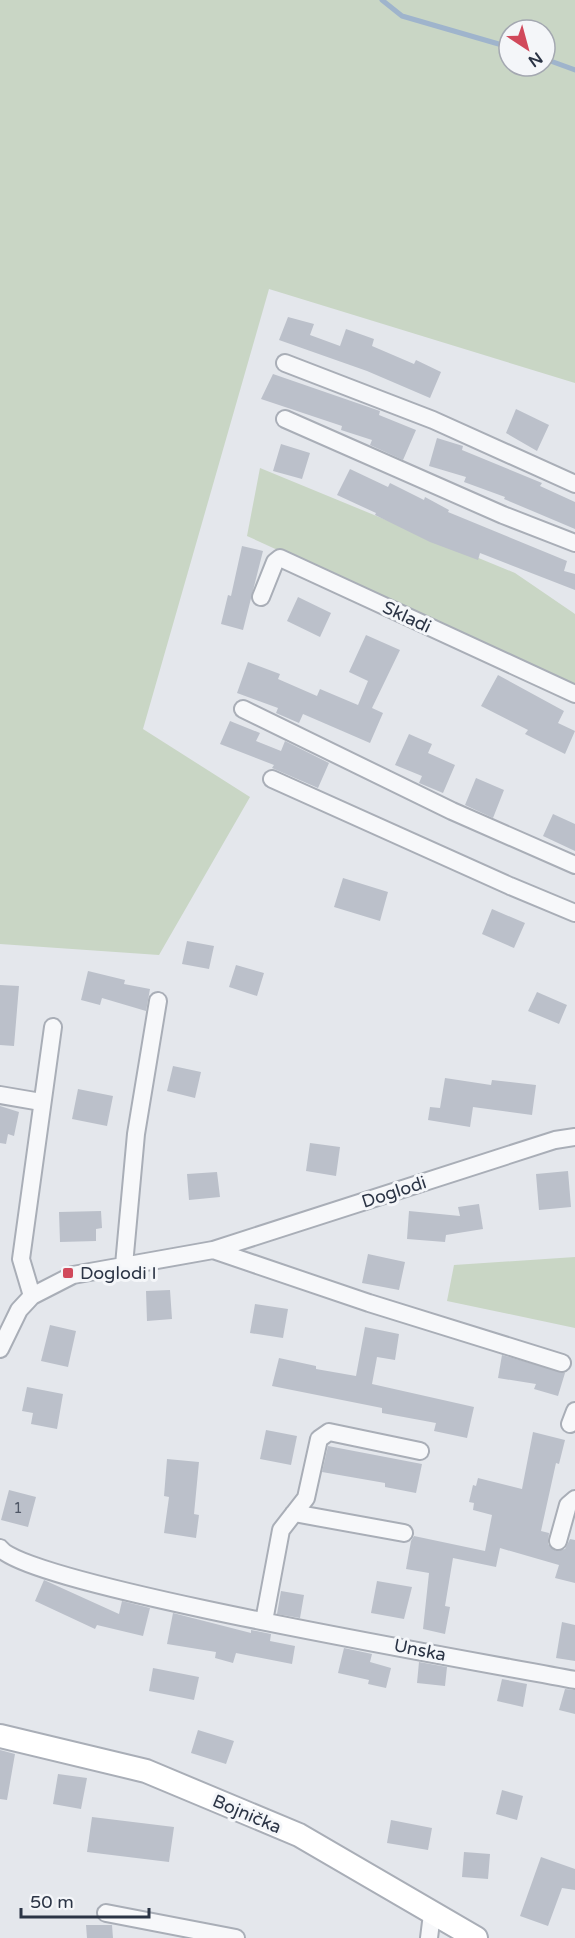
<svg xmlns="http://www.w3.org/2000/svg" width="575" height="1938" font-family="'Varela Round',sans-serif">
	<rect width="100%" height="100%" fill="#e4e7ec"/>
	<path fill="#c9d6c5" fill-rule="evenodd" d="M0,0H575V383L269,289L143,729L250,797L159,955L0,944ZM509,30H545V66H509Z
		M260,468L515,573L575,614V686L247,536Z
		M575,1257V1328L447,1301L454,1265Z"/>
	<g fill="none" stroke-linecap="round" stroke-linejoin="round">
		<path stroke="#9fb4cc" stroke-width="5" d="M382,0L402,16L509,47
			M545,59L575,70"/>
	</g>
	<path fill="#bbc0ca" d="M288,317L314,324L310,335L340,346L346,329L374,339L372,346L414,364L416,360L441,372L430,398L367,371L279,340Z
		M273,374L380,411L379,415L416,430L403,460L370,445L372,440L341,430L342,426L261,399Z
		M516,409L549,425L537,451L506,433Z
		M437,438L463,446L462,450L542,483L540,486L575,502V529L504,499L505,497L464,482L466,477L429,466Z
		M281,444L310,453L302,479L273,471Z
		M350,469L388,487L390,483L424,500L425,497L449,510L448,512L567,561L564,571L575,574V590L480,553L478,560L430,542L375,515L376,513L337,495Z
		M242,546L263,551L243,630L221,624L228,595L231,596Z
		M298,597L331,613L320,637L287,621Z
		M366,635L400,650L372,708L383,713L370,743L303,714L299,723L276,713L278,708L237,693L248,662L280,674L278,679L317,696L320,689L358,705L368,681L349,672Z
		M498,675L564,711L558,723L575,731L565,754L525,734L528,730L481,706Z
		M230,721L260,733L256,741L281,751L285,741L329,763L318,788L272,768L274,765L220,744Z
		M409,734L432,744L428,753L455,765L443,793L419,783L422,776L395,765Z
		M476,778L504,790L493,818L465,805Z
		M553,814L575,824V851L543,836Z
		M343,878L388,892L380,921L334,907Z
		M492,909L525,923L514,948L482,934Z
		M187,941L214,946L209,969L182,964Z
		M236,965L264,973L257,996L229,987Z
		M88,971L125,980L124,984L150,989L146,1011L102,998L100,1005L81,1000Z
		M0,985L19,986L14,1046L0,1045Z
		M537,992L567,1005L559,1024L528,1011Z
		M173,1066L201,1072L195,1098L167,1091Z
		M445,1078L491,1085L492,1080L536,1085L532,1115L473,1107L470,1127L428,1120L430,1107L440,1108Z
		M78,1089L113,1096L107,1126L72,1119Z
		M0,1106L19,1112L14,1136L8,1134L6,1144L0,1143Z
		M310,1143L340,1147L336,1176L306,1171Z
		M568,1171L571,1207L539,1210L536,1174Z
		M217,1172L220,1197L189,1200L187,1174Z
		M479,1204L483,1229L446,1235L445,1242L407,1239L409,1211L460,1216L458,1207Z
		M101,1211L102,1228L96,1229V1241L60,1242L59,1212Z
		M368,1254L405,1262L399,1290L362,1283Z
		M170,1290L172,1319L147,1321L146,1291Z
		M255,1304L288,1309L283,1338L250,1333Z
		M50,1325L76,1331L68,1367L41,1361Z
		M365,1327L399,1334L395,1360L377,1357L372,1384L474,1407L467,1438L434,1431L436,1423L382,1413V1408L272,1386L279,1358L316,1366V1369L356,1376Z
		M502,1355L565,1373L558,1396L534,1389L536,1384L498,1378Z
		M27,1387L63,1394L57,1429L31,1424L33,1413L22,1411Z
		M266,1430L297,1436L291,1465L260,1459Z
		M533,1432L565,1440L559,1464L556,1463L541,1531L549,1533L548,1544L556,1551L565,1549L570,1539L575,1540V1583L555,1578L559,1565L500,1548L496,1567L453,1558L445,1606L450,1607L445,1634L423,1629L429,1573L406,1569L411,1541L414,1536L485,1551L492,1515L473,1510L474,1503L469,1502L473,1485L476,1486L478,1478L522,1489Z
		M328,1446L422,1464L416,1493L385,1487V1483L322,1472Z
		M167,1459L199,1462L194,1514L199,1515L196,1538L164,1533L169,1497L164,1496Z
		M9,1490L36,1497L28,1527L1,1520Z
		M44,1580L119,1614L122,1601L150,1608L143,1636L97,1625L95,1629L35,1601Z
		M377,1581L412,1587L404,1619L371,1613Z
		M281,1591L304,1595L300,1618L277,1614Z
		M173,1613L251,1633V1630L271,1634L270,1641L295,1646L292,1664L236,1653L233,1663L215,1658L216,1652L167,1644Z
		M562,1622L575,1625V1661L556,1658Z
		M344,1648L372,1654L370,1662L391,1668L386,1688L368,1684L369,1680L338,1673Z
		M419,1662L447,1667L445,1686L417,1683Z
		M153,1668L199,1677L194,1700L149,1691Z
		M502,1679L527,1684L523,1707L497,1701Z
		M565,1689L575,1690V1714L559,1710Z
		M198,1730L234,1741L226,1764L191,1753Z
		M0,1750L15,1754L7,1800L0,1799Z
		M58,1774L87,1778L81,1809L53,1804Z
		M502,1790L523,1796L517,1820L496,1814Z
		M92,1817L174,1827L169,1862L87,1852Z
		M391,1820L432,1828L428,1850L387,1843Z
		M464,1852L490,1854L488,1879L462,1877Z
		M541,1857L575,1869V1890L562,1888L548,1926L520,1916Z
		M86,1925H112L113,1938H87Z"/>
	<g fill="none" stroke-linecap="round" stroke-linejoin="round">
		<defs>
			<path id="minor" d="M285,363L433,420L575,484
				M285,419L503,515L575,543
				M261,597L275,562L280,558L575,694
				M243,709L452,811L575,865
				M272,779L510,886L575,913
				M0,1095L41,1102
				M213,1250L369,1303L562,1363
				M124,1265L136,1134L158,1001
				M32,1296L21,1259L53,1027
				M0,1349L19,1310L32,1296L73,1275L213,1250L555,1140L575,1137
				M570,1424L575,1411
				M294,1513L404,1533
				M558,1541L568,1505L575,1499
				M0,1548C27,1586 499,1665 575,1680
				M264,1621L281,1530L306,1498L319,1439L329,1432L420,1451
				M106,1913L236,1938
				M429,1938L432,1914"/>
			<path id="secondary" d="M0,1736L146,1771L299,1835L476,1938"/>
		</defs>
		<use href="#minor" stroke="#a9aeb7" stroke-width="20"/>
		<use href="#secondary" stroke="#a9aeb7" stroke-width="26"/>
		<use href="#minor" stroke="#f7f8fa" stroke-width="16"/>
		<use href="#secondary" stroke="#fff" stroke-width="22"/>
	</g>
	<rect fill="#d1495b" stroke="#f4f6f9" stroke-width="2" x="62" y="1267" width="12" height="12" rx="3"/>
	<g text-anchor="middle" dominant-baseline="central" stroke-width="6" stroke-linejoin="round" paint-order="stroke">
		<g font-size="15" fill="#4f5766">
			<text x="18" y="1508">1</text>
		</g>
		<g font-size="18" fill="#2b3445" stroke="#f4f6f9">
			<text transform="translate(407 617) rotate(25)">Skladi</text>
			<text transform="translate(394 1192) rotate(-18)">Doglodi</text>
			<text transform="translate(420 1650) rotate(11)">Unska</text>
			<text transform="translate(247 1814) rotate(23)">Bojnička</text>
		</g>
		<g font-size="18" fill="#2b3445" stroke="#f4f6f9" text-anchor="start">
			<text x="80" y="1273">Doglodi I</text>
		</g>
	</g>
	<g transform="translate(527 48) rotate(144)"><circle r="28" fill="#f4f6f9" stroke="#a4a8b1" stroke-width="1.5"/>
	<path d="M0-4.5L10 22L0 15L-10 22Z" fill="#d1495b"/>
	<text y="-9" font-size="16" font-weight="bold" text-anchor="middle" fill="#2b3445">N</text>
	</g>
	<path d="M21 1908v9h128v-9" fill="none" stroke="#2b3445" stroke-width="3"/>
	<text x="30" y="1908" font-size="18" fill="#2b3445" stroke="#f4f6f9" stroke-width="4.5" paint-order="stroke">50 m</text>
</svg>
